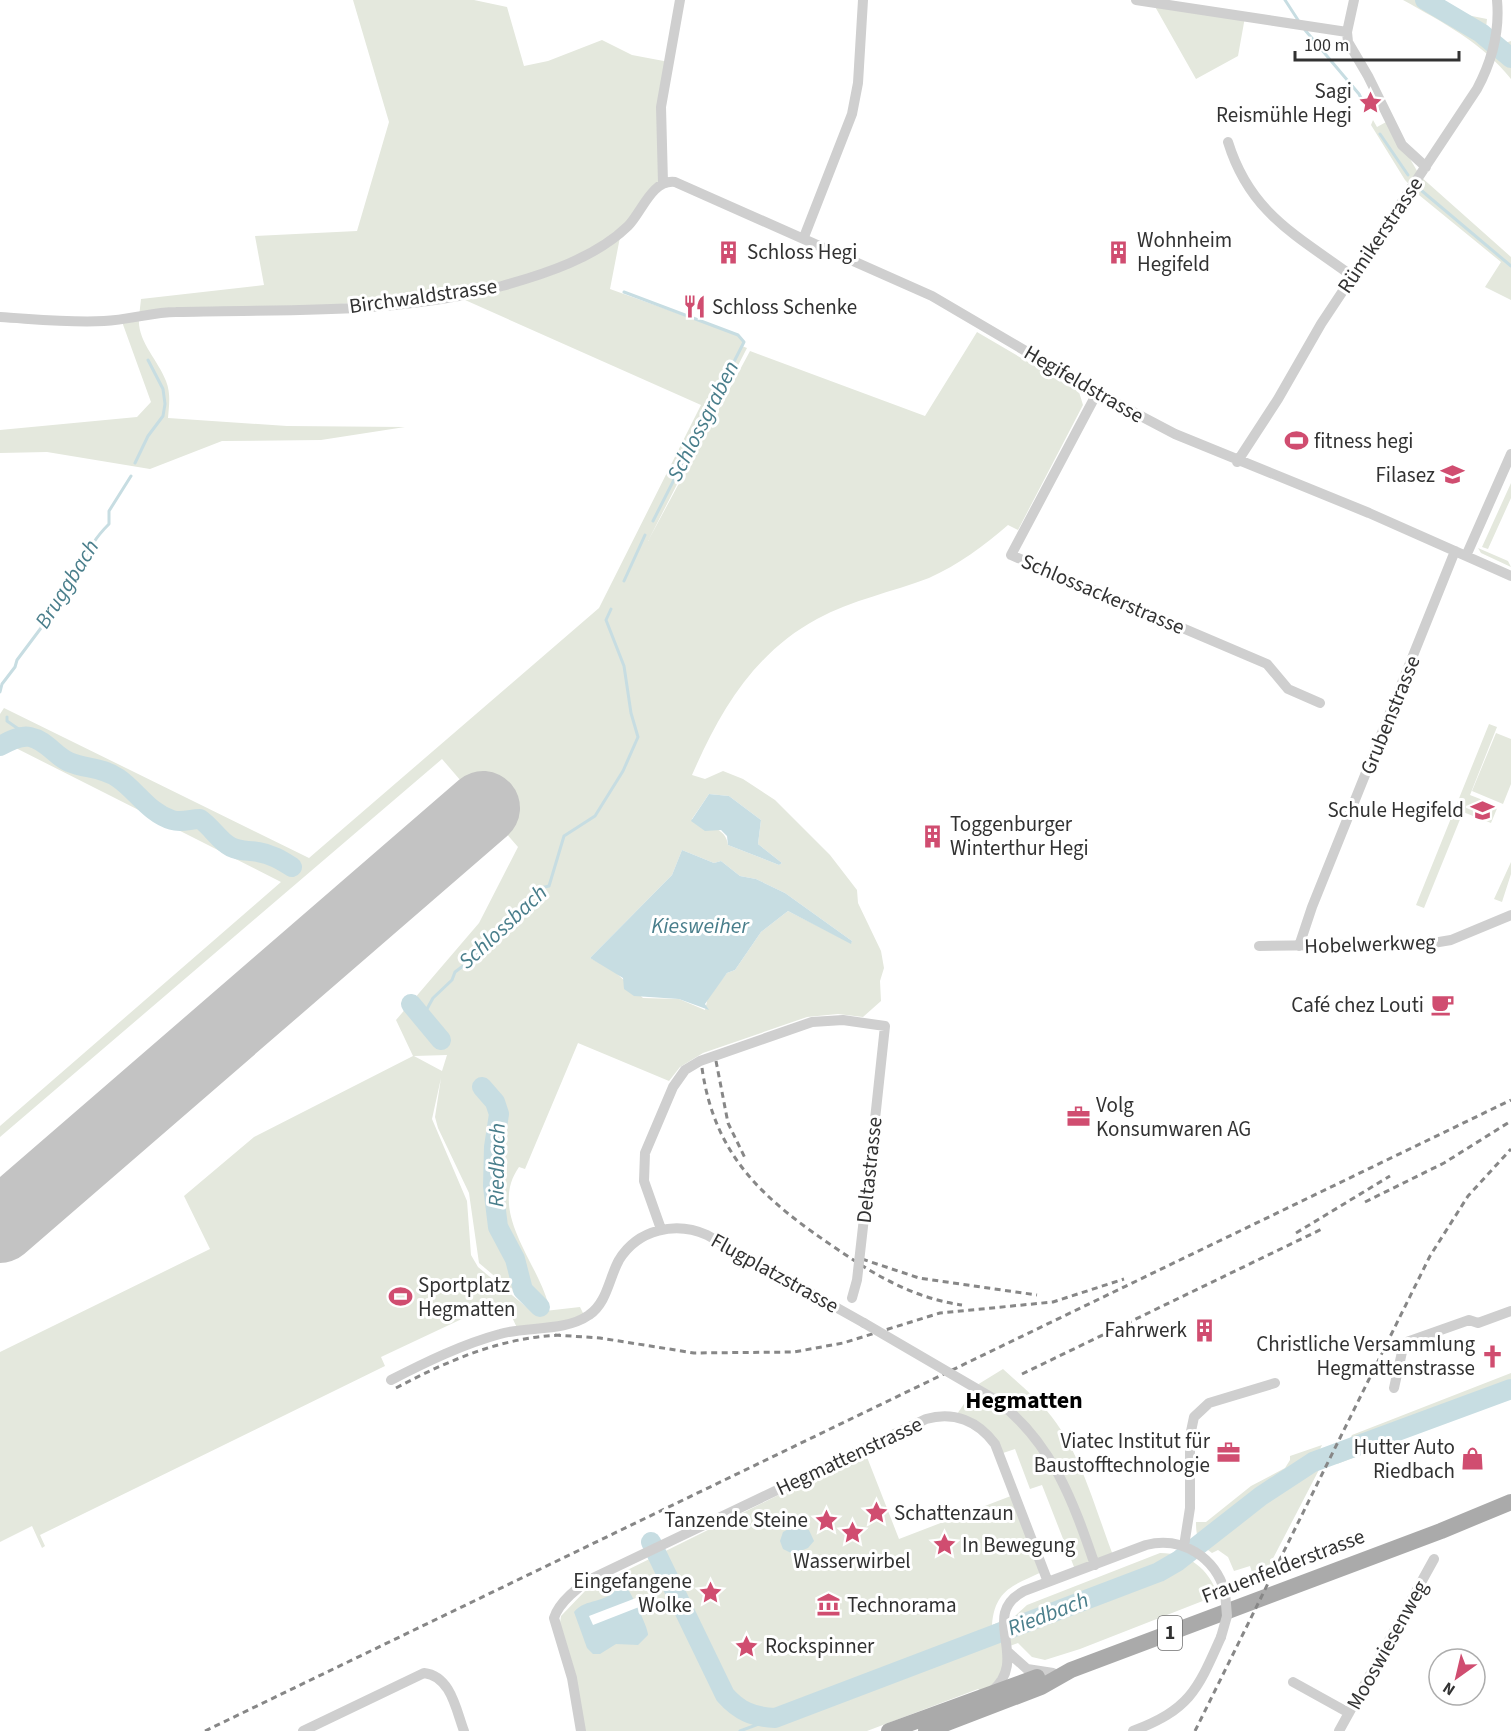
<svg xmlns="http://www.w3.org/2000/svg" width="1511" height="1731" font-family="'Source Sans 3',sans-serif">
	<rect width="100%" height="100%" fill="#fff"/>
	<path fill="#e4e8dd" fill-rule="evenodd" d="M353,0H474L507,7L524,66L548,61L602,40L632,55L669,62L661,107L663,183L621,232L610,289L738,335L744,342L742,346L747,348L648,541L750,351L925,416L977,332L1079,392L1083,405L1018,530L1008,525C984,546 958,565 929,578C892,592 852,600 817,619C754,653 720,711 692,775L705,779L723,771L743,779L775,800L830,855L857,890L858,903L881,951L884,968L880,981L881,1001L863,1017L838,1014L807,1017L703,1053L680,1067L669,1081L578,1043L525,1169L519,1167C488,1211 536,1260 548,1303L544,1307H531L479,1263L469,1193L438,1128L435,1117L441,1078L432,1119L467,1201L471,1255L478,1267L530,1310L536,1312L580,1307L585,1317L518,1330L511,1315L504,1311L466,1317L381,1357L385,1366L40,1535L45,1546L42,1548L32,1526L0,1542V1352L210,1249L184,1196L254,1137L413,1056L396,1020L479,923L518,847L442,759L0,1137V1126L281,882L0,740V714L4,708L309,858L599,608L701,405L456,296L139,318C137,341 158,360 166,381C171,394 169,405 168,418L287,426L405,427L321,440L222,441L150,469L47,452L0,453V430L137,417L151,402L121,319L139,317L141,299L264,285L255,236L357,231L389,122ZM709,794L729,796L761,820L758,844L782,863L779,865L728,845C726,827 707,826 692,819ZM682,850L714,863L721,861L740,876L756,879L785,893L852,941L851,943L788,911L761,932L735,970L727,973L708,997L705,1010L679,999L643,998L613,970L590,958L672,875ZM447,1055L442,1071L414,1056Z
		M1403,0H1439L1467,15L1487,19L1486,28L1505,43L1511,41V79C1483,43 1442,22 1403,0Z
		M1153,3L1245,17L1238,56L1196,79Z
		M1373,120L1377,127L1388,121L1420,176L1511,257V300L1485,287L1501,262L1419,195L1405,180L1371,125Z
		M1511,483V498L1488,549L1482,547Z
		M1478,548L1508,561L1511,567L1481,553Z
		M1489,724L1497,727L1470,795L1498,806L1491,823L1463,812L1424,908L1416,905Z
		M1496,733L1511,739V784L1503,804L1472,791Z
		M1511,862V874L1502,902L1494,899Z
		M1003,1369C1018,1383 1034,1396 1047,1411C1081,1451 1095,1509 1114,1558L1076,1572L1042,1485L1030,1489L1015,1449L1000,1454L995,1444L955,1417L977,1385Z
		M1511,1373V1398L1337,1464L1352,1435Z
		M1322,1445L1308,1474L1322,1464L1267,1570L1254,1579L1235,1585L1234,1582L1253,1575L1250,1566L1234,1571L1228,1557L1218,1550L1212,1553C1199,1543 1196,1539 1196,1522H1206L1251,1486L1285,1468L1290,1460V1456Z
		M865,1452L899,1539L1016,1494L1044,1571C1015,1585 995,1588 992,1625L1015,1616L1027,1605L1160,1553C1189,1553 1208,1568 1218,1595L1080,1649L1045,1660L1032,1657L1018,1643L1007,1647L1009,1660L987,1694L978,1689L867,1731H585L560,1623L561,1616L585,1591Z"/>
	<path fill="#c7dde2" d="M709,794L729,796L761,820L758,844L782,863L779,865L728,845L727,836L721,830L705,831L691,821Z
		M682,850L714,863L721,861L740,876L756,879L785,893L852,941L851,944L788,911L761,932L735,970L727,973L705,1004L709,1010L679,999L634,996L624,989L623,978L590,958L672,875Z
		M794,1526L809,1530L814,1541L808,1548L793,1554L783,1549L780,1541L783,1532Z
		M620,1585H625C630,1590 649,1629 648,1635L638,1645L616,1644L600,1654H593L587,1648L574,1612C586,1597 605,1606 620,1585Z"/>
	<path fill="#fff" d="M636,1598L639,1607L593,1625L589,1616Z"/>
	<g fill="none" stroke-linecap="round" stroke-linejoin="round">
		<path stroke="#c7dde2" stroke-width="3" d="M1285,0L1298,20
			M1305,30L1359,94L1364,104
			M1380,134L1408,175
			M1422,191L1511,266
			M624,292L738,335L744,342L653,521
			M135,463L148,436L163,416L165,404L163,389L148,360
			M624,581L645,535
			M0,692L2,684L15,667L17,660L41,628L43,618L61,599L71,574L88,559C88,546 100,533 109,524V511L131,476
			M7,717V721L30,737
			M422,1018L433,998L452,980L455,972L475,957L489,937L510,926L528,898L537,889L549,886L564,836L595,816L623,771L638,737L631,713L624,666L606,620L611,609
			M740,1731L775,1718"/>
		<path stroke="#c7dde2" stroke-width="20" d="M1425,0L1481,33L1511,58
			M0,746C9,741 20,735 30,737C46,740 55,756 69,762C86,769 102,767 118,778C137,791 149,813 172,820C182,823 190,819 200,819C212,827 219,841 231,847C241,852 248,850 258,852C271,854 281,860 292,867
			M411,1004L441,1040
			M482,1087L495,1102L499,1114L494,1147L493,1186L498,1227L515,1259L523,1290L540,1307
			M651,1542L725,1695C739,1711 753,1717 775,1718L1159,1572L1178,1561L1261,1496L1313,1462L1511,1389"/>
		<path stroke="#c3c3c3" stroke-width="74" d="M0,1226L483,808"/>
		<path stroke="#cfcfcf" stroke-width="10" d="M1136,0L1347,32
			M1354,0L1347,32L1348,42L1368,76L1402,145L1426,167
			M1228,142C1250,213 1296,235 1352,276
			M663,183L661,107L680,0
			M804,237L852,114L858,83L863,0
			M0,317C34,319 70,323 104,321C129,320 153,312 176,312C282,309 399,315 502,286C545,274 595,258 628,226C642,212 652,179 675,182L932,296L1097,393L1175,434L1369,513L1511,576
			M1097,393L1011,555L1267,664L1288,689L1320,703
			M1237,462L1278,399L1321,324L1477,89C1492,61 1500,32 1497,0
			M1466,556L1511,454
			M1259,946L1427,944L1451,940L1511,915
			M1299,946L1312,907L1455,551
			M661,1229L644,1181L645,1153L673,1087L685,1070L700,1061L812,1022L843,1020L885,1026L873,1138
			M391,1380C426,1362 463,1344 500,1334C527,1326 565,1332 589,1315C607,1303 609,1278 619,1260C638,1229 676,1221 707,1235L864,1323
			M1394,1388L1404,1343L1469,1320L1478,1323L1511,1311
			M996,1400C1052,1442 1073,1501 1095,1565
			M1184,1546L1190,1508V1436L1194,1417L1209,1403L1275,1383
			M1008,1652L1027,1669L1053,1673
			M1293,1682L1349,1713
			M992,1691C1031,1659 978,1615 1024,1591L1146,1545C1182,1536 1215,1557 1225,1592
			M303,1731L424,1673C451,1676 456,1710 464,1731
			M581,1731L572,1678L554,1618C559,1602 579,1586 593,1578L926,1419C954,1411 978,1421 995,1444L1048,1582
			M1133,1731C1190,1709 1197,1691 1221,1637
			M1339,1731L1434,1559"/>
		<path stroke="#aaa" stroke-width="16" d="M889,1731L1037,1677
			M926,1731L1041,1687L1071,1670L1441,1531L1511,1502"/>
		<path stroke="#878787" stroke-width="3" stroke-dasharray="6 4.5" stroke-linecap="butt" d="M716,1061L728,1123L745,1158
			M702,1068C715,1159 766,1201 837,1249C876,1276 914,1298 962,1305
			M1365,1202L1444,1163L1511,1121
			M1296,1233L1390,1176
			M862,1259L919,1278L1037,1295
			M555,1335L600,1338L694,1353L794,1352L843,1343L940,1313L1053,1302L1124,1279
			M1022,1374L1324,1228
			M396,1388C449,1360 502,1337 562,1335
			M205,1731L1511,1100
			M1195,1731L1430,1256L1468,1196L1511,1149"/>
		<path stroke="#cfcfcf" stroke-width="10" d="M852,1298L857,1280L873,1138
			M864,1323L996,1400
			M1221,1637L1227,1616L1225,1592"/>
	</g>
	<defs>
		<symbol id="sight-bare" viewBox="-9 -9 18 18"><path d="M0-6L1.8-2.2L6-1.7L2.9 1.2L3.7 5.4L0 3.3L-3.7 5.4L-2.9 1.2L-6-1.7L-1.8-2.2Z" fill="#d04d70" stroke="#fff" stroke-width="2.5" paint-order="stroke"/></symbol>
		<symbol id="building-bare" viewBox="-9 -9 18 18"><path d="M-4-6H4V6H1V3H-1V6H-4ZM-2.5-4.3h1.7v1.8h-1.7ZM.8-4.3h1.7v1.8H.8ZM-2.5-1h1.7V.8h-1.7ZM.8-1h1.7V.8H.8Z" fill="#d04d70" stroke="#fff" stroke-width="2.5" paint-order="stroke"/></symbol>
		<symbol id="restaurant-bare" viewBox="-9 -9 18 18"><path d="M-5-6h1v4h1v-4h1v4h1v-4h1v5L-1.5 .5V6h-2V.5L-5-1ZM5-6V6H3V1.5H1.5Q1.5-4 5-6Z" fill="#d04d70" stroke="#fff" stroke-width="2.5" paint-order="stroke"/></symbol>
		<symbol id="stadium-bare" viewBox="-9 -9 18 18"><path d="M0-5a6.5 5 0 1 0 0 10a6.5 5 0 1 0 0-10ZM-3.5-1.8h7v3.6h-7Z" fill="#d04d70" stroke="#fff" stroke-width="2.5" paint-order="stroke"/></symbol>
		<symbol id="school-bare" viewBox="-9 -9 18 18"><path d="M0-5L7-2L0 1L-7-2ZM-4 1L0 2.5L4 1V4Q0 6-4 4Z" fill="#d04d70" stroke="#fff" stroke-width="2.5" paint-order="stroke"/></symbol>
		<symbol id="cafe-bare" viewBox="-9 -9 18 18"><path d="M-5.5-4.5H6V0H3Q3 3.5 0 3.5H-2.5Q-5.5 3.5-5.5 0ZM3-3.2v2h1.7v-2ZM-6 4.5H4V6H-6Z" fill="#d04d70" stroke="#fff" stroke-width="2.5" paint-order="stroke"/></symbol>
		<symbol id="office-bare" viewBox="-9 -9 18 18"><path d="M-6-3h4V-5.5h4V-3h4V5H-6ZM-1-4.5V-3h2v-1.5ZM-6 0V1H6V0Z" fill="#d04d70" stroke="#fff" stroke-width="2.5" paint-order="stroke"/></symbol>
		<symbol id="church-bare" viewBox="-9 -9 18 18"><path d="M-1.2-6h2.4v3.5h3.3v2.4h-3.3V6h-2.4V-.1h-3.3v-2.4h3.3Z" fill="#d04d70" stroke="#fff" stroke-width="2.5" paint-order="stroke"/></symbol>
		<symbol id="shop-bare" viewBox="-9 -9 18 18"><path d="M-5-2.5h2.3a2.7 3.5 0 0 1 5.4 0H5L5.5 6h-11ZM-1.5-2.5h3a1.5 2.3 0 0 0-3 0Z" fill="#d04d70" stroke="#fff" stroke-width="2.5" paint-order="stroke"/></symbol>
		<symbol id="museum-bare" viewBox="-9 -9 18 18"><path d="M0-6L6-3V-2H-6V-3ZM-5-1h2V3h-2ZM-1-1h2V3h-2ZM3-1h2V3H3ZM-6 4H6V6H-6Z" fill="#d04d70" stroke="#fff" stroke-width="2.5" paint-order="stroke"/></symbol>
	</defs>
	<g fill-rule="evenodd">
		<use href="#sight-bare" x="1354" y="86" width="33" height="33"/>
		<use href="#building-bare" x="712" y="236" width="33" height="33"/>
		<use href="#building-bare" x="1102" y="236" width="33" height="33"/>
		<use href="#restaurant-bare" x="678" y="290" width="33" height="33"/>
		<use href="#stadium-bare" x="1280" y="424" width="33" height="33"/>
		<use href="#school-bare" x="1436" y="458" width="33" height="33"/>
		<use href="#school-bare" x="1466" y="794" width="33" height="33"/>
		<use href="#building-bare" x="916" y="820" width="33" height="33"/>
		<use href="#cafe-bare" x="1426" y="988" width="33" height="33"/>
		<use href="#office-bare" x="1062" y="1100" width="33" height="33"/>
		<use href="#stadium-bare" x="384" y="1280" width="33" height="33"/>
		<use href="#building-bare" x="1188" y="1314" width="33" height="33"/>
		<use href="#church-bare" x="1476" y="1340" width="33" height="33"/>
		<use href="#office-bare" x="1212" y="1436" width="33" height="33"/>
		<use href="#shop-bare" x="1456" y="1442" width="33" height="33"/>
		<use href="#sight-bare" x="860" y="1496" width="33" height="33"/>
		<use href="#sight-bare" x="810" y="1504" width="33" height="33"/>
		<use href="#sight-bare" x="836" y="1516" width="33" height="33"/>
		<use href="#sight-bare" x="928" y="1528" width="33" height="33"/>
		<use href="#sight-bare" x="694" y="1576" width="33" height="33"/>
		<use href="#museum-bare" x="812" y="1588" width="33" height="33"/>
		<use href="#sight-bare" x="730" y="1630" width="33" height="33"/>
	</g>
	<g text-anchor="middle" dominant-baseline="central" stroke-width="6" stroke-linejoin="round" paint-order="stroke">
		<rect fill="#fff" stroke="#707070" stroke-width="1.5" x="1158" y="1616" width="24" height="34" rx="4.5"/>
		<g font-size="20" font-weight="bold" fill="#323232">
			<text x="1170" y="1633">1</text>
		</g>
		<g font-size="21" fill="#323232" stroke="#fff" text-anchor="start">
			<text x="1352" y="91" text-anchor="end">Sagi<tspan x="1352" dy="24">Reismühle Hegi</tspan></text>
			<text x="1137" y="240">Wohnheim<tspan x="1137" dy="24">Hegifeld</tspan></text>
			<text x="747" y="252">Schloss Hegi</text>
			<text x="712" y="307">Schloss Schenke</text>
			<text x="1314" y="441">fitness hegi</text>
			<text x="1435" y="475" text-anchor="end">Filasez</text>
			<text x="1464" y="810" text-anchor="end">Schule Hegifeld</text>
			<text x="950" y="824">Toggenburger<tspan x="950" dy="24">Winterthur Hegi</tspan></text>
			<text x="1424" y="1005" text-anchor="end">Café chez Louti</text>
			<text x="1096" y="1105">Volg<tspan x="1096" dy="24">Konsumwaren AG</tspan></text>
			<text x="418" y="1285">Sportplatz<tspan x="418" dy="24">Hegmatten</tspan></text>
			<text x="1187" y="1330" text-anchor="end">Fahrwerk</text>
			<text x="1475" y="1344" text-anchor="end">Christliche Versammlung<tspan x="1475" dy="24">Hegmattenstrasse</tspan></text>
			<text x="1210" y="1441" text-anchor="end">Viatec Institut für<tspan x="1210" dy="24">Baustofftechnologie</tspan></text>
			<text x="1455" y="1447" text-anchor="end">Hutter Auto<tspan x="1455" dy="24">Riedbach</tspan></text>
			<text x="894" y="1513">Schattenzaun</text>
			<text x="808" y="1520" text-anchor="end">Tanzende Steine</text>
			<text x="962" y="1545">In Bewegung</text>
			<text x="852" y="1561" text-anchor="middle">Wasserwirbel</text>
			<text x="692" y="1581" text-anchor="end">Eingefangene<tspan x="692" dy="24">Wolke</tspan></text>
			<text x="847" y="1605">Technorama</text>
			<text x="765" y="1646">Rockspinner</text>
		</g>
		<g font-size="21" fill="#323232" stroke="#fff">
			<text transform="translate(1380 235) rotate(-56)">Rümikerstrasse</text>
			<text transform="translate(423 296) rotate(-8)">Birchwaldstrasse</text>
			<text transform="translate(1084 384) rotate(30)">Hegifeldstrasse</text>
			<text transform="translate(1103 594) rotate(23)">Schlossackerstrasse</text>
			<text transform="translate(1390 715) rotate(-68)">Grubenstrasse</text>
			<text transform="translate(1370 944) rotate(-2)">Hobelwerkweg</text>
			<text transform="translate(869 1170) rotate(-84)">Deltastrasse</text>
			<text transform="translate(775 1273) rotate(29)">Flugplatzstrasse</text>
			<text transform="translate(849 1456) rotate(-25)">Hegmattenstrasse</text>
			<text transform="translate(1283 1566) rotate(-21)">Frauenfelderstrasse</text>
			<text transform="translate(1387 1645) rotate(-61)">Mooswiesenweg</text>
		</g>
		<g font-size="22" font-style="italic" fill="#497e8b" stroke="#fff">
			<text transform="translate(703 421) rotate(-63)">Schlossgraben</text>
			<text transform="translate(67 584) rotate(-58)">Bruggbach</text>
			<text x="700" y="926">Kiesweiher</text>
			<text transform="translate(503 927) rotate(-43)">Schlossbach</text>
			<text transform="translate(497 1165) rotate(-89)">Riedbach</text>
			<text transform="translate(1048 1614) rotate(-21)">Riedbach</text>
		</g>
		<g font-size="24" font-weight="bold" fill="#000" stroke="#fff">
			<text x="1024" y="1400">Hegmatten</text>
		</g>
	</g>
	<g transform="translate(1457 1677) rotate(214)"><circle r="28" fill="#ffffff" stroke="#adadad" stroke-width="1.5"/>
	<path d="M0-4.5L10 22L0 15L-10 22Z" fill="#d04d70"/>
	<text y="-9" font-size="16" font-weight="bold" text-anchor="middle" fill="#323232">N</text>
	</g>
	<path d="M1295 51v9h164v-9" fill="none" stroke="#323232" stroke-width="3"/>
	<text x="1304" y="51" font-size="18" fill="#323232" stroke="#ffffff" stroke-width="4.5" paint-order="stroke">100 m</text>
</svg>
